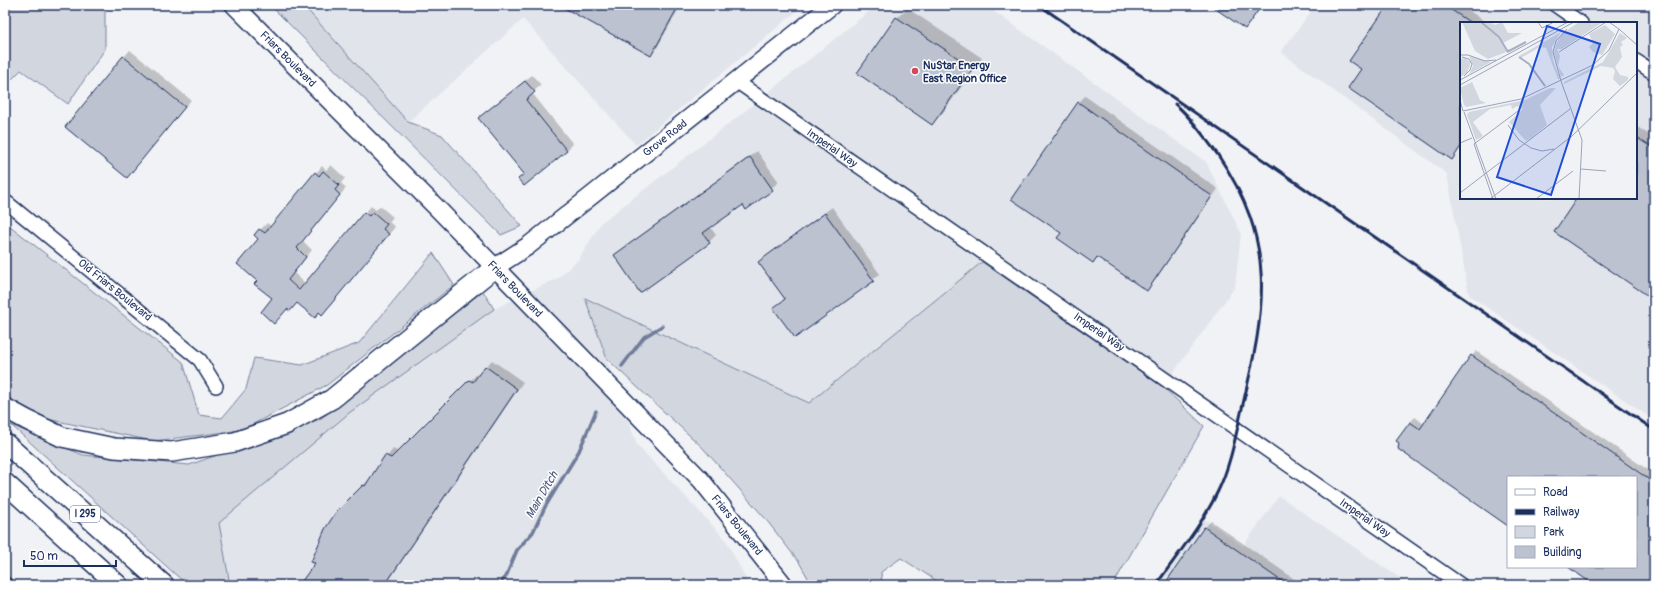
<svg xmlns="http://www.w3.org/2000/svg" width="1659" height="590" font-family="Pangolin,sans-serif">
	<rect width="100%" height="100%" fill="#f1f2f5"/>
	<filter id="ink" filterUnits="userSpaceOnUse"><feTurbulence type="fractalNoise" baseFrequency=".025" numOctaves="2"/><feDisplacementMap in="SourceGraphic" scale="8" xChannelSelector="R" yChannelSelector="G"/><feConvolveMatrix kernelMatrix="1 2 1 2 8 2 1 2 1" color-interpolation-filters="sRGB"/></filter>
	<g filter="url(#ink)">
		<path fill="#e1e4ea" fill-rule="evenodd" d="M303,5H804L636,145L523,19L408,122Z
			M877,5H985L1206,162L1241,233L1235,287L1163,387L982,262L809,403L585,298L637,445L726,540L749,585L228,584L218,523L349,413L494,309L558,278L579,259L601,223L735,119Z
			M1316,5H1654V420L1469,295L1447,174L1281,52ZM1461,23H1636V198H1461Z
			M1279,496L1410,585H1155L1203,518L1243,546Z"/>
		<path fill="#d2d6df" stroke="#76829e" d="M5,5H105V49L68,104L21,70L5,86Z
			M270,5H303L408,122L442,135L522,226L501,235Z
			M5,222L183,362L199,415L222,418L246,389L254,358L302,365L359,343L433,253L454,285L327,385L242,430L153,441L28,415L5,397Z
			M982,262L1163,387L1204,426L1113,585H943L901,558L881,572L882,585H812L799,562L764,517L702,447L607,359L585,298L809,403Z
			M483,291L494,309L349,413L219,523L230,585H187L11,425L83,455L189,465L320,419Z"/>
		<path fill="#0003" d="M561,5H681L657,48L651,55Z
			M1212,5H1263L1245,28Z
			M1389,5H1461L1487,23H1461V148L1451,158L1362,68Z
			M907,8L982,58L942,114L932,123L859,73L897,18Z
			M130,50L191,100L133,170L124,57Z
			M532,75L541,85L532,93L573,144L566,151L525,174L486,112Z
			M1085,96L1218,189L1153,283L1147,290L1098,256L1093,261L1062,233L1078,103Z
			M1636,126L1654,138V299L1578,198H1636Z
			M757,151L779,182L746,208L743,204L710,227L716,235L709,242L615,255L622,249Z
			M331,165L345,178L341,183L346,188L303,241L312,250L294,273L306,284L371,206L376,210L380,206L393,217L389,222L395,227L322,314L297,302L288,308L274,298L258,281L260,239L255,235L267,223L271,226L322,166L326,170Z
			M832,207L880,274L796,337L775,308L786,298L759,262Z
			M1476,351L1654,474V585H1595L1569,567H1636V477H1508V524L1410,422L1415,417L1424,424Z
			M492,360L523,382L386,585H300L316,563L336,512L370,479L393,449L399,452L477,374L479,375Z
			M1211,521L1303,585H1165L1204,528Z"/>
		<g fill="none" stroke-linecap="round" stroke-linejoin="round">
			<path stroke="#707c9a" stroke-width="3.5" d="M622,366L644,337L662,326
				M500,585L507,574L517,550L533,532L545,507L579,451L596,411"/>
		</g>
		<path fill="#bcc2d0" stroke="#1b2f5e" d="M559,5H679L651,56Z
			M1210,5H1262L1245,29Z
			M1388,5H1393L1400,11L1405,5H1444L1471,23H1461V146L1452,160L1348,88L1361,69L1349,61Z
			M896,17L973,68L932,125L857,73Z
			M123,56L185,107L127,178L65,127Z
			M525,81L535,92L526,100L567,151L524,186L518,179L524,174L478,118Z
			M1078,102L1212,196L1147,291L1097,257L1093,263L1057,238L1061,233L1011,199Z
			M1636,137L1654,149V300L1554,232L1577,198H1636Z
			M750,157L773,190L746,210L743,205L703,233L710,243L640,293L614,255Z
			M323,171L339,185L335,190L340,195L297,248L306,257L288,280L299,290L364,212L369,216L373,212L387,224L383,229L389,234L322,315L319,312L315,318L297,303L290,311L287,309L274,324L261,312L272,298L254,284L257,281L237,264L258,239L254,235L259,229L265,233L315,172L319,176Z
			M825,213L874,281L795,338L773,308L785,299L758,262Z
			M1471,355L1654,483V585H1594L1568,567H1636V477H1508V526L1398,449L1399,443L1396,441L1410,422L1420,429Z
			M485,366L517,389L385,585H299L315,563L311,562L325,529L336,512L363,485L365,486L385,455L391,458L469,380L473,382Z
			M1204,527L1287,585H1164Z"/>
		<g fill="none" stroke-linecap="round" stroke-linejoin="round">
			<defs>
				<path id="minor" d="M1555,5L1581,23
					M1636,61L1654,73
					M736,81L1461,585
					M5,201L200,360L216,386
					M5,584L6,585"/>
				<path id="major" d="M234,5L441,212L701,480L784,585
					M494,268L528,246L832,5"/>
				<path id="highway" d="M5,408L27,420L62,437L114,448L172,452L235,442L287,424L332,399L494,268
					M5,443L164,585
					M5,483L118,585"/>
			</defs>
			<use href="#minor" stroke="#1b2f5e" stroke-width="16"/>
			<use href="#major" stroke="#1b2f5e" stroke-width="20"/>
			<use href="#highway" stroke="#1b2f5e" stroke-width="22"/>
			<use href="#minor" stroke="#fff" stroke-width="13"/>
			<use href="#major" stroke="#fff" stroke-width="17"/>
			<use href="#highway" stroke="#fff" stroke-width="19"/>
			<path stroke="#1b2f5e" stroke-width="3" d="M1039,5L1654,430
				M1156,585C1177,555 1202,525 1218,491C1231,464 1236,434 1243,404C1266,308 1277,242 1218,155C1205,138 1192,118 1175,104"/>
		</g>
	</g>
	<circle fill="#d1495b" stroke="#fff" stroke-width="1.5" cx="915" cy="71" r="4"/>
	<g text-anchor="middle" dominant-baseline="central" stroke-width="3" stroke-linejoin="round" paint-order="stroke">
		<rect fill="#fff" stroke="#5f6d8e" stroke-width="1" x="70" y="506" width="30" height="16" rx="3"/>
		<g font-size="10" font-weight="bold" fill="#1b2f5e">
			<text x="85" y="514">I 295</text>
		</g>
		<g font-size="11" fill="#1b2f5e" stroke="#fff">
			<text transform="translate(288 59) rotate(45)">Friars Boulevard</text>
			<text transform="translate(665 138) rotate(-38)">Grove Road</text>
			<text transform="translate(832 148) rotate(35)">Imperial Way</text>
			<text transform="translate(515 289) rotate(46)">Friars Boulevard</text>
			<text transform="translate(115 290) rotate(39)">Old Friars Boulevard</text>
			<text transform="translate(1099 332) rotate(35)">Imperial Way</text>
			<text transform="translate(1365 518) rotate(35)">Imperial Way</text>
			<text transform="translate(737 525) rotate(51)">Friars Boulevard</text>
		</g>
		<g font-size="11" font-weight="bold" fill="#1b2f5e" stroke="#fff" text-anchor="start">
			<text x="923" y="65">NuStar Energy<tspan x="923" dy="13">East Region Office</tspan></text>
		</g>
		<g font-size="12" font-style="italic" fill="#4c5c81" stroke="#fff">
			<text transform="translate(542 495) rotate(-60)">Main Ditch</text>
		</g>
	</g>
	<g transform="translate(1460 22)">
		<rect width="177" height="177" fill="#f1f2f5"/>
		<path d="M2,0H30L35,3L42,0L48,11H62L43,21L45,27H54L28,37L15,29ZM119,0H143L102,27H97L100,34L98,44L104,53L101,55L94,31L96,22L102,12ZM145,3L155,12L142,33L133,30L129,25L133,21L129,12ZM101,10L92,25L93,38L100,57H98L86,26L80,25L61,36L59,34ZM160,11L167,16L161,20L163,23L160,25L162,35L155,45L160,53L168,55V58L160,64L153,57L155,49L153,46L141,44L104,62V60L143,40ZM9,34L31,40L9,52L13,44ZM5,36L11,40L7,51L0,55V37ZM12,60L20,78L26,81L6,85L4,83L0,66ZM90,66H96L80,83L87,103L71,116L66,119L49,100L63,87L57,84L52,87L51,83L30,87L13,100L23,114L16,118L7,93L9,90L65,78Z" fill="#d2d6df"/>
		<path fill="none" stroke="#a8b0c2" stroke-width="2" d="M21,0L39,15L48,30M47,30L66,20M59,35L69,42L85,64"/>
		<path fill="none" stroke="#9ba4b9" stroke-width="1" d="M78,0L82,6L94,0M159,7L177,23M99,30L146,0M0,33H8L25,39L36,38M2,35L9,37L12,42L10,48L4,54M0,58L108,0M101,59L122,118L119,177M101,59L93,30L96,19L107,7M0,63L114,0M0,78L3,89L61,77L133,43L149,28L159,7L149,0M4,90L36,177M48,103L59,118L71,126L82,129L94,127M0,121L12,116M14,122L33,177M14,122L58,89M121,147L146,149M0,171L110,87M30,177L112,114L177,51M76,177L113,149"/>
		<path fill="#1d4ed8" fill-opacity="0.15" stroke="#1d4ed8" stroke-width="2" d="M87,4L140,22L91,173L37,155Z"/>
		<rect width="177" height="177" fill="none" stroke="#1b2f5e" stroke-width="2"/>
	</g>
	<rect width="1659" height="590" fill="none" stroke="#fff" stroke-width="20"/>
	<rect x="10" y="10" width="1639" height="570" fill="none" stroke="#1b2f5e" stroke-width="1.5" filter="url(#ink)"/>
	<rect x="1507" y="476" width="130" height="92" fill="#ffffff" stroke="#a4acbf"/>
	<rect x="1515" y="489" width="20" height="6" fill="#ffffff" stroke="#a4acbf"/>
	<text x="1543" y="496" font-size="12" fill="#1b2f5e">Road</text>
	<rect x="1515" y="509" width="20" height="6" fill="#1b2f5e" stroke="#a4acbf"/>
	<text x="1543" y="516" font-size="12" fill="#1b2f5e">Railway</text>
	<rect x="1515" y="526" width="20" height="12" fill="#d2d6df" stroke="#a4acbf"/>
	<text x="1543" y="536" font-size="12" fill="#1b2f5e">Park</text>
	<rect x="1515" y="546" width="20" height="12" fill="#bcc2d0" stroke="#a4acbf"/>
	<text x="1543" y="556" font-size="12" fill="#1b2f5e">Building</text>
	<path d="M24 560v6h92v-6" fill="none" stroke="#1b2f5e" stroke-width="2"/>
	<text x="30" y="560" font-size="12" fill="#1b2f5e" stroke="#ffffff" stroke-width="3" paint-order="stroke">50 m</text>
</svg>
